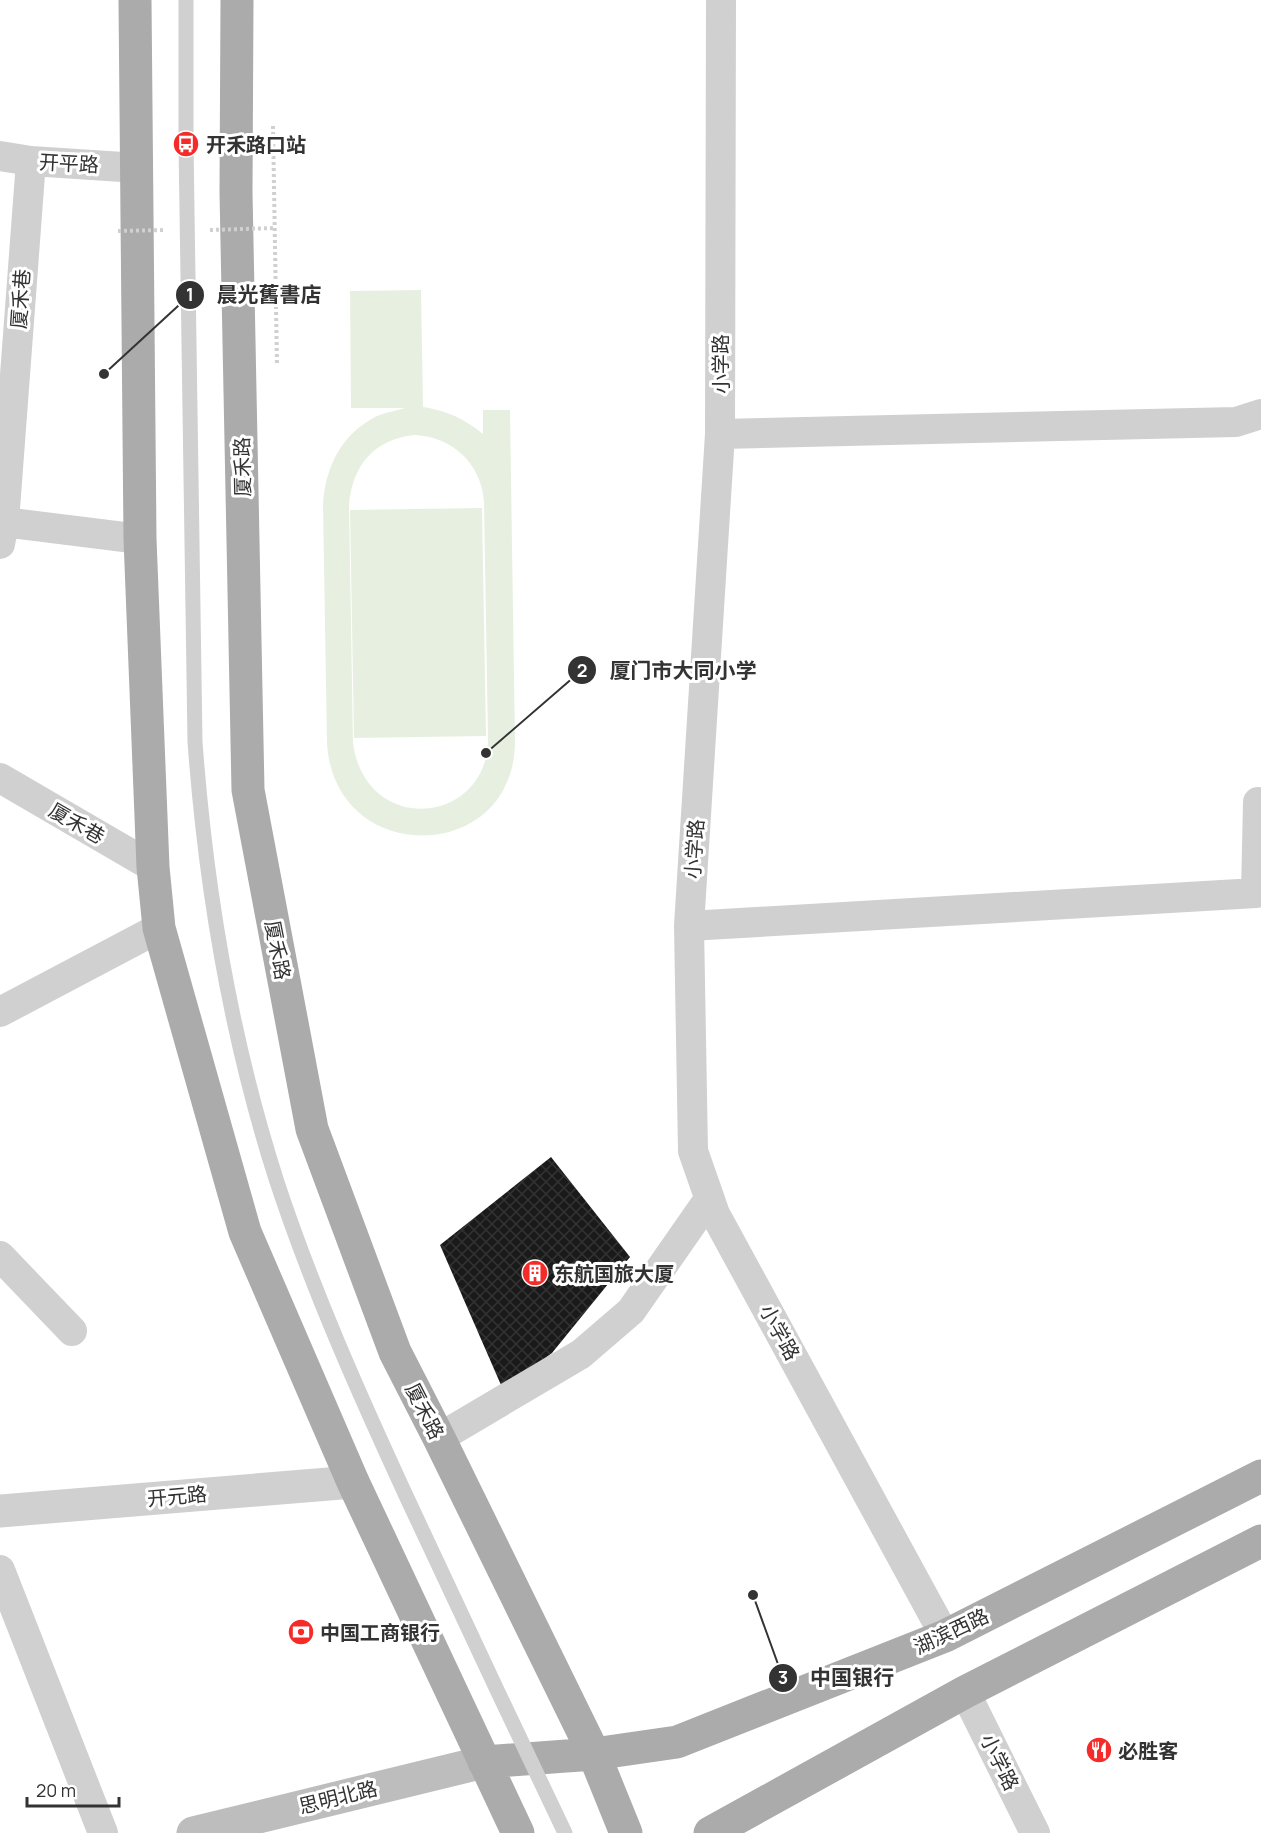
<svg xmlns="http://www.w3.org/2000/svg" width="1261" height="1833" font-family="Manrope,'Noto Sans SC',sans-serif">
	<defs>
		<pattern id="building-cross-hatch" width="8" height="8" patternUnits="userSpaceOnUse" patternTransform="scale(1.5)"><rect width="8" height="8" fill="#1a1a1a"/><path d="M0 0l8 8M0 8l8-8" fill="none" stroke="#333"/></pattern>
	</defs>
	<rect width="100%" height="100%" fill="#fff"/>
	<path fill="#e7f0e0" fill-rule="evenodd" d="M421,290L423,407C446,410 465,419 483,434V410H510L515,745C511,865 334,867 327,743L323,505C325,467 342,433 377,416C386,412 396,411 405,408H351L350,291ZM415,435C452,437 481,463 484,501L488,740C487,825 366,837 353,743L349,504C353,465 374,439 415,435Z
		M482,508L486,736L354,738L350,510Z"/>
	<path fill="url(#building-cross-hatch)" d="M551,1157L630,1257L552,1353L515,1381L501,1385L440,1245Z"/>
	<g fill="none" stroke-linecap="round" stroke-linejoin="round">
		<path stroke="#d0d0d0" stroke-width="4" stroke-dasharray="3 3" stroke-linecap="butt" d="M273,126L277,366"/>
		<path stroke="#d0d0d0" stroke-width="30" d="M721,0L720,434L689,926L693,1151L715,1214L945,1636
			M0,156L31,161L138,168
			M720,434L1236,422L1261,414
			M4,522L140,539
			M0,544L4,522L31,161
			M0,778L153,867
			M689,926L1256,893L1258,802
			M0,1012L159,928
			M0,1256L72,1331
			M439,1438L581,1354L631,1311L709,1199
			M0,1570L103,1833
			M965,1692L1035,1833"/>
		<path stroke="#d0d0d0" stroke-width="33" d="M0,1511L353,1482"/>
		<path stroke="#bdbdbd" stroke-width="33" d="M193,1833L484,1762"/>
		<path stroke="#ababab" stroke-width="33" d="M135,0L140,539L153,867L159,928L245,1232L353,1482L518,1833
			M237,0L236,192L248,790L312,1129L395,1352L439,1438L594,1754L626,1833
			M484,1762L594,1754L677,1742L945,1636L1261,1476
			M710,1833L965,1692L1261,1541"/>
		<path stroke="#d0d0d0" stroke-width="4" stroke-dasharray="3 3" stroke-linecap="butt" d="M210,230L275,228
			M118,231L166,230"/>
		<path stroke="#d0d0d0" stroke-width="15" d="M186,0V144L195,742C206,891 231,1039 277,1182C313,1291 360,1396 408,1500C460,1612 512,1722 565,1833"/>
	</g>
	<defs>
		<symbol id="bus-disc" viewBox="-11 -11 22 22"><circle r="9.5" fill="#f52b29" stroke="#fff"/><path d="M-5-6H5V4H4V6H2V4H-2V6H-4V4H-5ZM-3.5-4V0h7V-4ZM-3.5 1.2v1.5H-2V1.2ZM2 1.2v1.5H3.5V1.2Z" fill="#fff"/></symbol>
		<symbol id="building-disc" viewBox="-11 -11 22 22"><circle r="9.5" fill="#f52b29" stroke="#fff"/><path d="M-4-6H4V6H1V3H-1V6H-4ZM-2.5-4.3h1.7v1.8h-1.7ZM.8-4.3h1.7v1.8H.8ZM-2.5-1h1.7V.8h-1.7ZM.8-1h1.7V.8H.8Z" fill="#fff"/></symbol>
		<symbol id="bank-disc" viewBox="-11 -11 22 22"><circle r="9.5" fill="#f52b29" stroke="#fff"/><path d="M-6-4H6V4H-6ZM0-2.3a2.3 2.3 0 1 0 0 4.6a2.3 2.3 0 1 0 0-4.6Z" fill="#fff"/></symbol>
		<symbol id="restaurant-disc" viewBox="-11 -11 22 22"><circle r="9.5" fill="#f52b29" stroke="#fff"/><path d="M-5-6h1v4h1v-4h1v4h1v-4h1v5L-1.5 .5V6h-2V.5L-5-1ZM5-6V6H3V1.5H1.5Q1.5-4 5-6Z" fill="#fff"/></symbol>
	</defs>
	<g fill-rule="evenodd">
		<use href="#bus-disc" x="171" y="129" width="30" height="30"/>
		<use href="#building-disc" x="520" y="1258" width="30" height="30"/>
		<use href="#bank-disc" x="286" y="1617" width="30" height="30"/>
		<use href="#restaurant-disc" x="1084" y="1735" width="30" height="30"/>
	</g>
	<g text-anchor="middle" dominant-baseline="central" stroke-width="6" stroke-linejoin="round" paint-order="stroke">
		<g font-size="20" font-weight="bold" fill="#333" stroke="#fff" text-anchor="start">
			<text x="206" y="144">开禾路口站</text>
			<text x="554" y="1273">东航国旅大厦</text>
			<text x="320" y="1632">中国工商银行</text>
			<text x="1118" y="1750">必胜客</text>
		</g>
		<g font-size="20" fill="#333" stroke="#fff">
			<text transform="translate(69 163) rotate(3)">开平路</text>
			<text transform="translate(20 299) rotate(-86)">厦禾巷</text>
			<text transform="translate(720 364) rotate(-90)">小学路</text>
			<text transform="translate(242 467) rotate(-91)">厦禾路</text>
			<text transform="translate(77 823) rotate(30)">厦禾巷</text>
			<text transform="translate(694 849) rotate(-86)">小学路</text>
			<text transform="translate(278 950) rotate(79)">厦禾路</text>
			<text transform="translate(780 1332) rotate(61)">小学路</text>
			<text transform="translate(425 1411) rotate(63)">厦禾路</text>
			<text transform="translate(177 1496) rotate(-5)">开元路</text>
			<text transform="translate(951 1631) rotate(-25)">湖滨西路</text>
			<text transform="translate(1000 1762) rotate(64)">小学路</text>
			<text transform="translate(338 1797) rotate(-14)">思明北路</text>
		</g>
	</g>
	<path fill="none" stroke="#333" stroke-width="2" d="M104 374L190 295M486 753L582 670M753 1595L783 1678"/>
	<g fill="#333" stroke="#fff" stroke-width="2">
		<circle cx="104" cy="374" r="6"/>
		<circle cx="486" cy="753" r="6"/>
		<circle cx="753" cy="1595" r="6"/>
		<circle cx="190" cy="295" r="15"/>
		<circle cx="582" cy="670" r="15"/>
		<circle cx="783" cy="1678" r="15"/>
	</g>
	<g font-size="18" text-anchor="middle" font-weight="bold" fill="#fff">
		<text x="190" y="301">1</text>
		<text x="582" y="677">2</text>
		<text x="783" y="1684">3</text>
	</g>
	<g font-size="21" text-anchor="middle" font-weight="bold" fill="#333" stroke="#fff" stroke-width="6" stroke-linejoin="round" paint-order="stroke">
		<text x="269" y="302">晨光舊書店</text>
		<text x="683" y="678">厦门市大同小学</text>
		<text x="852" y="1685">中国银行</text>
	</g>
	<path d="M27 1797v9h92v-9" fill="none" stroke="#333333" stroke-width="3"/>
	<text x="36" y="1797" font-size="18" fill="#333333" stroke="#ffffff" stroke-width="4.5" paint-order="stroke">20 m</text>
</svg>
